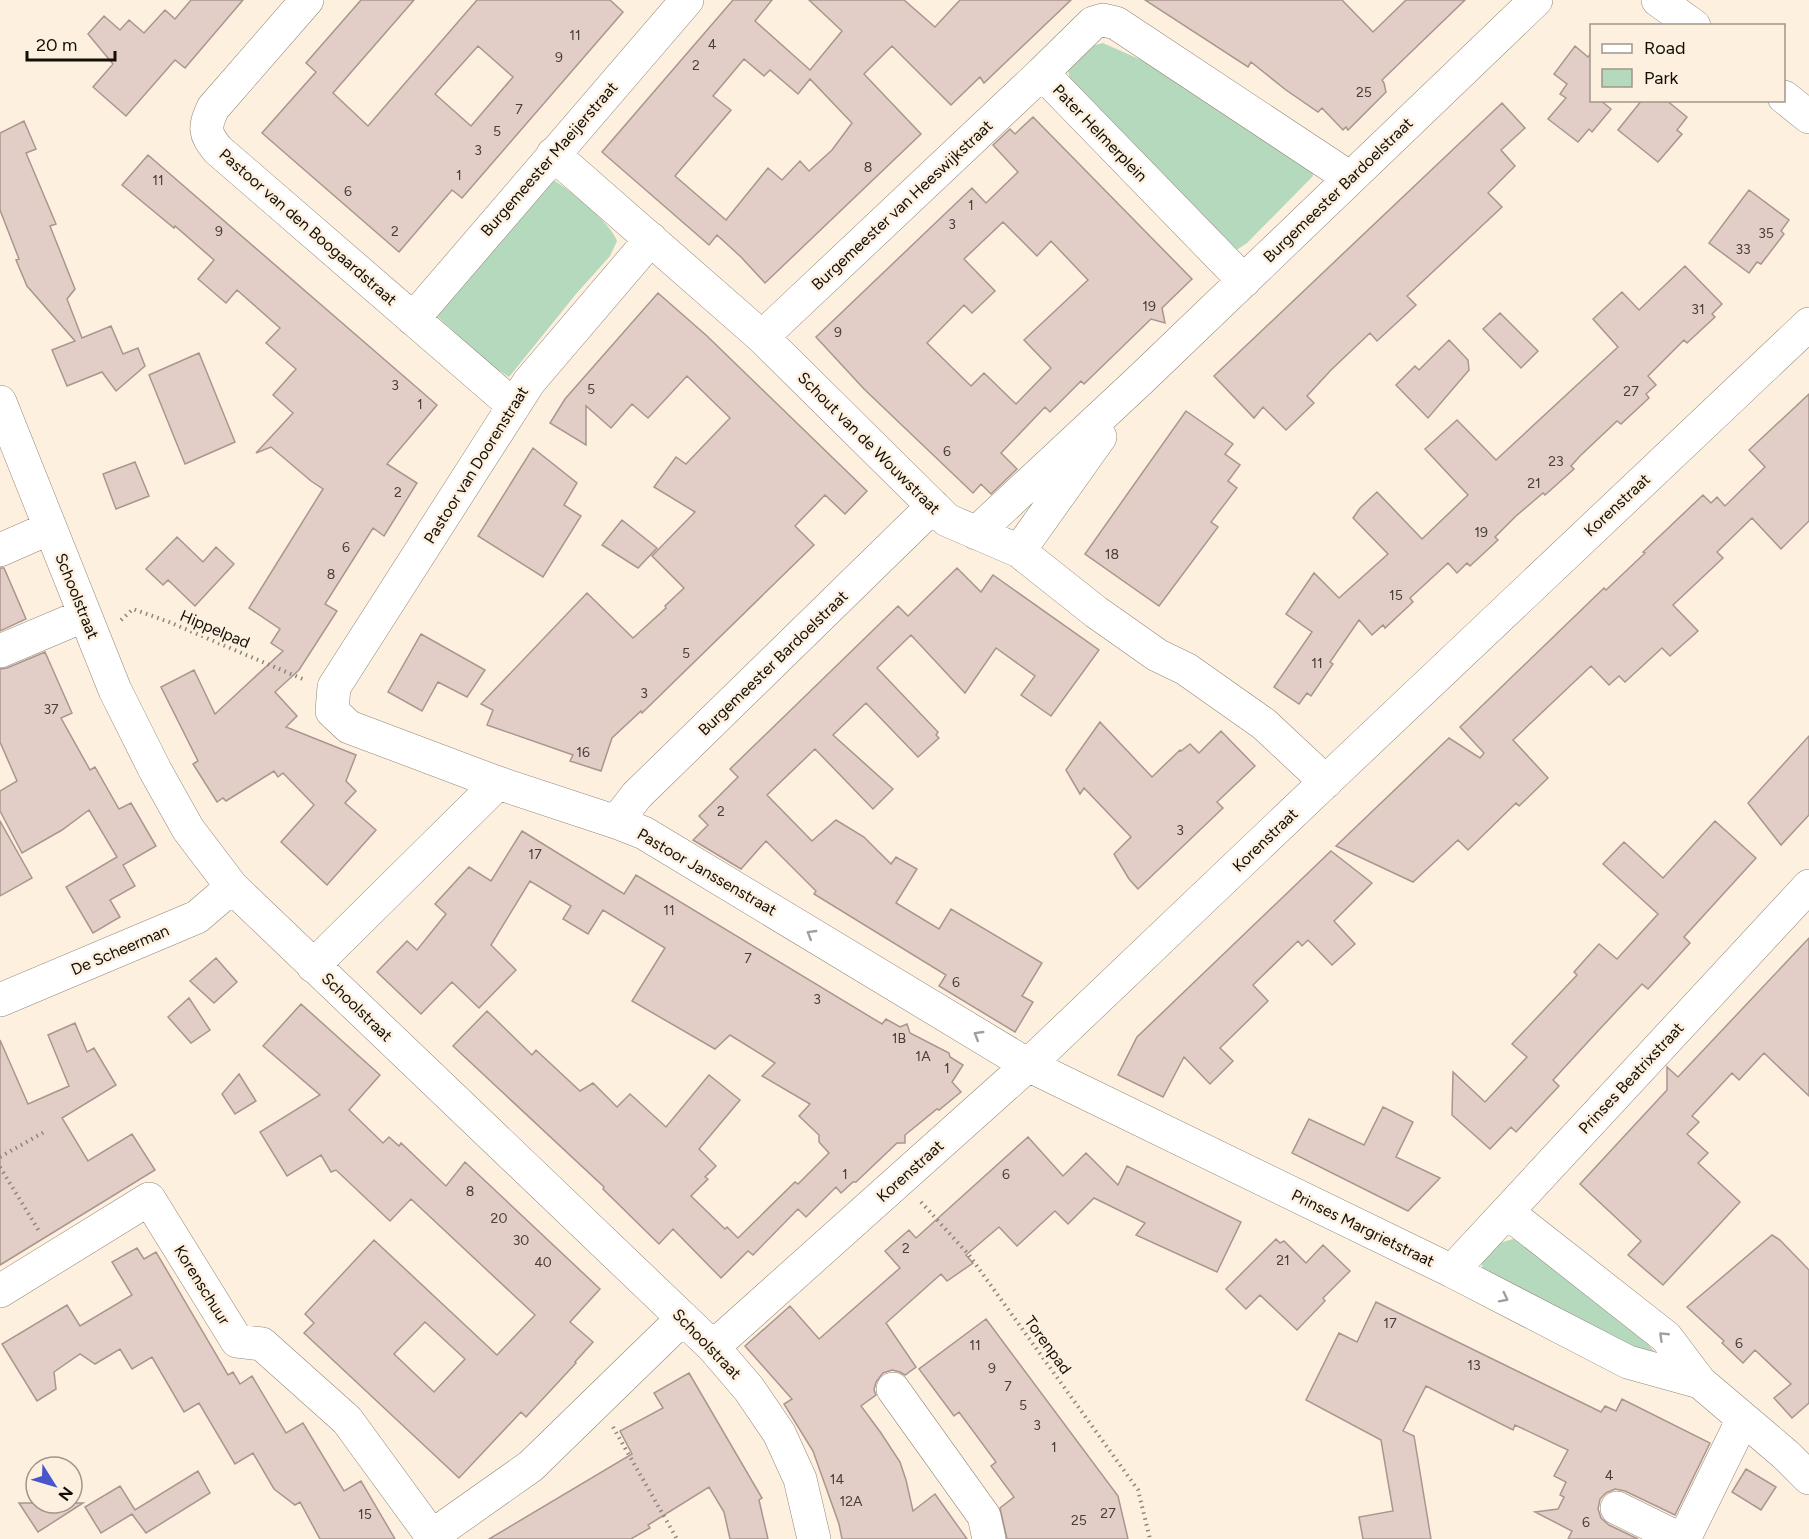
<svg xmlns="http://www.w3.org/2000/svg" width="1809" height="1539" font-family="Figtree,sans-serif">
	<rect width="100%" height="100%" fill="#fdf0df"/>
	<path fill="#b4d9bc" d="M1103,43L1157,67L1312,168L1313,176L1247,243L1235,251L1071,84L1068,70L1091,46Z
		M550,178C568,188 611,223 617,241L610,256L576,294L509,377L491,365L438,317L434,310Z
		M1513,1239L1527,1243L1648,1344L1658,1356L1614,1339L1483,1272L1482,1264L1490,1246Z"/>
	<path fill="#e3cdc7" stroke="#aa958f" stroke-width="1.5" fill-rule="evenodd" d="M191,0H243L185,68L175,60L126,116L93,87L113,64L88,34L104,16L120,30L129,20L144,33L165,10L175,19Z
		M361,0H414L333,93L368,126L477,0H610L623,12L462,198L452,190L399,252L262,133L316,72L306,63ZM478,46L513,77L471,126L435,94Z
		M733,0H772L755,21L810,70L842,31L809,0H904L935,27L960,0H1071L984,83L980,77L951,105L892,46L864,74L921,134L765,283L741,257L717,235L709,245L602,152ZM744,59L764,76L770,70L798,94L810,79L852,123L832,150L809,171L800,161L782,180L768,168L726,220L675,176L731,110L713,96Z
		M1145,0H1342L1373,32L1406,0H1465L1382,80L1384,83L1386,92L1348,130L1346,127L1343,130L1322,108L1318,112L1286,90L1251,62L1248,67Z
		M1575,46L1588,57L1592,52V100H1600L1611,109L1592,132L1589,129L1578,142L1548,119L1566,98L1560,94L1567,84L1554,74Z
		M1642,100H1666L1687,117L1677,130L1682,134L1658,162L1618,130Z
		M1502,103L1525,128L1501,150L1515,166L1488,193L1502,207L1407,296L1416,305L1377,341L1370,333L1331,370L1307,396L1314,403L1286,430L1263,407L1254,418L1214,376Z
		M1033,117L1192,279L1162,308L1165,323L1151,319L1084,384L1081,381L1050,412L1045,407L1001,453L1017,469L991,494L981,484L973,493L864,389L816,337L972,188L986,203L1018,172L993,145L1010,129L1015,134ZM1003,222L1037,256L1051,241L1088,280L1024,340L1051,368L1016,404L984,373L971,386L927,343L964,305L972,313L995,291L964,259Z
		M24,121L36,149L26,153L56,224L50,226L75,289L67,299L82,338L111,326L123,354L138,348L145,366L116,391L102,372L67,386L52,350L75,341L27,286L16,260L19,259L0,210V133Z
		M148,155L437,405L387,464L417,483L384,536L373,528L325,604L337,611L299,670L275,692L297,716L286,727L356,755L346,781L356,791L345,803L376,830L327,885L281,842L314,805L283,773L278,777L274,771L226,801L223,798L217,802L193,764L198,761L161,687L194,670L215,714L283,651L271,643L280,629L249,608L323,489L311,481L271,447L256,453L293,413L273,395L296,369L266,343L280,328L237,290L226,303L198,279L214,260L175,226L174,228L122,185Z
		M1749,190L1789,220L1781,231L1784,234L1761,264L1757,262L1749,273L1709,243Z
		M1685,266L1722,304L1712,314L1715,317L1687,343L1684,340L1648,376L1656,385L1646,394L1649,398L1621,424L1617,421L1580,456L1571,466L1574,469L1545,495L1543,493L1516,516L1495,537L1498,540L1470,566L1467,563L1457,573L1448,563L1410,598L1413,602L1385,628L1383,625L1372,635L1359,620L1330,662L1333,664L1311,696L1307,693L1299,704L1274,687L1312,632L1286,614L1314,573L1339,598L1388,554L1353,518L1360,508L1377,492L1422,539L1468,495L1425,449L1457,420L1496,460L1618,347L1593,319L1622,292L1639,310Z
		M658,293L707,336L867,491L845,514L825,495L795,526L814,545L642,713L641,711L612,738L601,771L570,761L573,755L487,725L493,710L481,704L587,593L633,638L666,608L665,606L684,588L652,556L695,512L654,487L676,457L686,464L730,418L687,376L648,418L632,404L611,428L586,406V445L550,423L565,399Z
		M1500,313L1538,351L1521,368L1483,329Z
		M1449,340L1468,360L1469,370L1428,418L1396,385L1415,366L1419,370Z
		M199,353L235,442L185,464L149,375Z
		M1809,394V521L1781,549L1752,518L1717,552L1723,558L1673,605L1698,631L1670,656L1662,648L1625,682L1619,676L1609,685L1591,666L1513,740L1548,778L1519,806L1516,803L1468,850L1458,840L1413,882L1336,846L1449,738L1480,758L1484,753L1460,727L1604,588L1606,590L1645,553L1643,552L1703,495L1711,503L1717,497L1725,506L1765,467L1749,450Z
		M1186,411L1233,444L1225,454L1240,465L1228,481L1237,488L1211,522L1218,527L1159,606L1085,554Z
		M533,448L577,483L564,505L581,516L543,577L478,536Z
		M135,462L149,496L116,509L103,474Z
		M622,520L657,548L638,568L602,545Z
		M177,537L203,562L216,547L234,564L195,606L168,580L163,585L146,569Z
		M0,568H4L26,619L0,631Z
		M957,568L981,592L993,575L1099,650L1051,716L1021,695L1035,676L996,648L965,693L911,635L877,668L938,732L936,735L939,738L918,757L866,703L833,735L893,789L873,809L815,749L767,795L812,841L836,820L864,837L891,864L896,857L917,869L896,903L939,929L951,909L1042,963L1022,996L1033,1002L1015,1032L939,986L946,975L814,894L816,891L766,841L741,869L693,840L708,825L699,816L738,777L730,769L898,606L908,616Z
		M421,634L485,670L467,697L438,682L422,711L388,692Z
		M45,652L72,713L61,718L90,770L95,767L119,809L131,803L156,846L123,865L135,886L110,900L120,917L93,933L66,887L117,857L89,810L62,830L22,853L0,811V791L17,781L0,742V669L7,668Z
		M1100,722L1152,777L1180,750L1181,751L1190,744L1199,753L1221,731L1255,766L1217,802L1223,808L1138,889L1129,879L1114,854L1131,837L1084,788L1080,794L1066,770Z
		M1809,736V815L1781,845L1748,803Z
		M0,821L32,878L0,896Z
		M1715,821L1756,858L1684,937L1690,943L1648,989L1642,984L1597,1032L1553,1080L1559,1086L1516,1132L1511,1127L1490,1149L1452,1115L1453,1072L1485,1102L1527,1057L1512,1044L1577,975L1574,972L1599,944L1617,959L1658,914L1603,864L1624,842L1663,878Z
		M522,831L624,894L636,875L882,1024L886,1019L900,1027L907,1024L910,1033L949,1053L950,1057L963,1065L952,1082L961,1092L939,1110L937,1109L905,1135V1143H897L856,1182H853L841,1193L836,1187L806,1217L798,1209L753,1255L748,1251L721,1278L673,1229L659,1244L603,1189L604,1187L453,1046L487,1011L532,1055L536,1050L580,1091L593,1083L617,1107L630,1094L666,1127L709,1075L740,1100L699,1149L716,1166L705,1177L708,1179L691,1196L725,1229L727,1227L738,1238L795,1182L798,1184L829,1153L819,1142V1135L799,1116L810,1104L762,1076L775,1063L730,1035L715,1049L632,1001L665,948L603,910L588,934L563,919L571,906L530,881L491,945L516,970L479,1008L452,982L421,1014L377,972L407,941L417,950L446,914L435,904L469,867L491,881Z
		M1331,851L1372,883L1334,921L1355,944L1332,965L1308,940L1302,946L1298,941L1253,985L1268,1001L1220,1048L1233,1061L1210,1084L1184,1057L1163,1097L1118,1075L1137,1037Z
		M1809,938V1096L1764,1053L1739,1080L1732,1073L1692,1116L1699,1122L1687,1134L1708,1153L1698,1163L1740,1202L1663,1285L1628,1255L1641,1241L1580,1184L1667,1090V1067L1678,1077Z
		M216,958L237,982L214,1003L190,981Z
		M189,998L210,1030L191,1043L168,1017Z
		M301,1004L380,1075L349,1110L383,1143L389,1137L399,1146L401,1143L446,1186L465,1162L600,1289L570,1322L593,1342L575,1362L576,1363L526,1417L521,1412L459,1478L304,1333L314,1323L305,1314L374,1240L497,1355L535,1315L411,1199L390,1221L336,1170L331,1172L321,1155L287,1176L260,1132L320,1095L263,1046ZM425,1322L465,1359L434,1392L394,1354Z
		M75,1023L87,1052L94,1048L116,1085L62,1118L88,1161L132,1134L155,1170L0,1265V1040L28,1104L69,1086L48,1035Z
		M239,1074L256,1101L235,1114L222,1094Z
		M1383,1107L1413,1122L1396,1157L1440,1178L1408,1211L1292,1153L1309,1119L1364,1145Z
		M1028,1137L1063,1176L1086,1153L1118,1185L1127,1166L1241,1222L1217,1272L1136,1235L1145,1223L1094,1198L1068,1224L1055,1211L1017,1246L999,1227L966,1255L973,1263L947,1281L941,1274L886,1323L916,1367L905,1375L900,1372L892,1370L883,1373L876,1382L874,1390L876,1395L861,1406L881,1433L900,1462L906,1480L913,1511L935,1494L967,1539H842L839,1524L813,1451L784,1404L792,1399L745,1346L790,1306L819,1339L900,1268L885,1251L909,1230L916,1238Z
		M1772,1235L1780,1240L1809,1270V1403L1792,1418L1774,1398L1791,1384L1755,1350L1743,1363L1722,1343L1724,1341L1687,1307Z
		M1276,1239L1280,1243L1284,1241L1306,1263L1323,1245L1350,1271L1323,1298L1325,1301L1297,1330L1260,1295L1246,1309L1226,1289Z
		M137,1248L144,1259L156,1252L228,1375L233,1372L240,1384L252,1376L286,1433L303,1423L344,1491L361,1481L395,1539H320L300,1502L295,1505L274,1489L253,1453L235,1464L199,1403L184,1412L152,1357L132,1369L120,1349L95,1364L80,1354L54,1372L56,1389L37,1401L2,1344L67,1305L80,1326L132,1295L112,1262Z
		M1376,1302L1601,1412L1605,1406L1616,1411L1622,1399L1710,1443L1675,1515L1625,1491L1615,1489L1606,1493L1600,1499L1598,1509L1601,1518L1609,1525L1638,1539H1568L1572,1531L1535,1512L1558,1509L1564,1497L1560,1495L1566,1482L1554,1476L1568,1450L1515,1425L1513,1430L1426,1386L1403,1431L1414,1436L1431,1539H1363L1359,1517L1393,1511L1381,1440L1306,1400L1339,1333L1357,1342Z
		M986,1319L1118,1496L1128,1539H1007L1000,1508L1014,1497L991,1466L996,1462L959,1412L954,1416L919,1369Z
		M689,1373L762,1498L759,1500L768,1539H730L724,1512L709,1487L648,1525L650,1528L631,1539H489L632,1454L620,1431L663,1408L654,1393Z
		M1746,1469L1776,1487L1761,1510L1732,1492Z
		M198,1471L210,1493L146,1533L132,1514L101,1533L85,1507L120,1486L135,1510Z
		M19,1503H83L38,1532Z"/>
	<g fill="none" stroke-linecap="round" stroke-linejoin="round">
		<defs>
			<path id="minor" d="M307,0L213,108C204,128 204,133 218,150L514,406
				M1658,0L1694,26
				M1784,97L1809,117
				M553,154L762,337L947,520L1019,551L1096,612L1157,655L1186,669L1264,724L1326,782
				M651,239L529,382L334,687L332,711L349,727L498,783L616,822L644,833L1028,1065L1452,1271L1628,1362L1700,1382
				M1244,281L1042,73L1093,23L1103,20L1116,23L1350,178
				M413,319L687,0
				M762,337L1042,73
				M0,402L115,690L155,770L188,829L232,887L713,1347L749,1389L779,1433L800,1479L814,1539
				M976,533L1139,381L1536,0
				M0,550L50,528
				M1019,551L1100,437
				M0,651L85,615
				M616,822L637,795L933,506
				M313,966L498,783
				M0,1000L197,917L232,887
				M1507,1212L1666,1337L1700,1382L1786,1455L1809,1478
				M1452,1271L1809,886
				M0,1291L149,1199L237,1341L262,1344L347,1420L434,1539
				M713,1347L1028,1065L1343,765L1809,324
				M893,1389L984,1516L989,1539
				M1617,1508L1680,1539
				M432,1536L531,1466L683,1318
				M1684,1539L1743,1419"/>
		</defs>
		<use href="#minor" stroke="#928677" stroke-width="34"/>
		<path stroke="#8f867a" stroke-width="4" stroke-dasharray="1.5 4.5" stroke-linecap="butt" d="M121,620L133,609L169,622L305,680
			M0,1157L46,1131
			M0,1167L39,1231
			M921,1202L969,1255L1138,1490L1150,1539
			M613,1427L677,1539"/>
		<use href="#minor" stroke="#fff" stroke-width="33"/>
	</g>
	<defs><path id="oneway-chevron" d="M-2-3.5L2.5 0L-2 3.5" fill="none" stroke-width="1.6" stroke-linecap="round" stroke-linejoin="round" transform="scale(1.5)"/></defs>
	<g stroke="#a19f9d">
		<use href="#oneway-chevron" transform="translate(811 934) rotate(-149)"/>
		<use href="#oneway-chevron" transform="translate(978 1035) rotate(-149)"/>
		<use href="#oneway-chevron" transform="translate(1504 1298) rotate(27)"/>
		<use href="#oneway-chevron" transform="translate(1663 1336) rotate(-136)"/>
	</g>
	<g text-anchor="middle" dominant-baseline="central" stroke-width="5" stroke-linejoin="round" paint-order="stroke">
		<g font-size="14" fill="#473e38">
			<text x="575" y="35">11</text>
			<text x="712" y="44">4</text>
			<text x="559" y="57">9</text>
			<text x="696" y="65">2</text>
			<text x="1364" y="92">25</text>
			<text x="519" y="109">7</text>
			<text x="497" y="131">5</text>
			<text x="478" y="150">3</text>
			<text x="868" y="167">8</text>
			<text x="459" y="175">1</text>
			<text x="158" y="180">11</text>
			<text x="348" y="191">6</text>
			<text x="971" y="205">1</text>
			<text x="952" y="224">3</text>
			<text x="219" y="231">9</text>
			<text x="395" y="231">2</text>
			<text x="1766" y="233">35</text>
			<text x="1743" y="249">33</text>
			<text x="1149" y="306">19</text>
			<text x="1698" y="309">31</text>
			<text x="838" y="332">9</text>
			<text x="395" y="385">3</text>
			<text x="591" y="389">5</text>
			<text x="1631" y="391">27</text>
			<text x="420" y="404">1</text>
			<text x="947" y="451">6</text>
			<text x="1556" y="461">23</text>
			<text x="1534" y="483">21</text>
			<text x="398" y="492">2</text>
			<text x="1481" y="532">19</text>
			<text x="346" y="547">6</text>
			<text x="1112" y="554">18</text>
			<text x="331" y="574">8</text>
			<text x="1396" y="595">15</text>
			<text x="686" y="653">5</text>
			<text x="1317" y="663">11</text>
			<text x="644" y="693">3</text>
			<text x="51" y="709">37</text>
			<text x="583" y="752">16</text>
			<text x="721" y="811">2</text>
			<text x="1180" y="830">3</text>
			<text x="535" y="854">17</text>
			<text x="669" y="910">11</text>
			<text x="748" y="958">7</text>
			<text x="956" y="982">6</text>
			<text x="817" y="999">3</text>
			<text x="899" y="1038">1B</text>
			<text x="923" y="1056">1A</text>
			<text x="947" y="1068">1</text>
			<text x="845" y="1174">1</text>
			<text x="1006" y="1174">6</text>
			<text x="470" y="1191">8</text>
			<text x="499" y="1218">20</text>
			<text x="521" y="1240">30</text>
			<text x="906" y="1248">2</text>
			<text x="1283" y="1260">21</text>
			<text x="543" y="1262">40</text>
			<text x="1390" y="1323">17</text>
			<text x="1739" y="1343">6</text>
			<text x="975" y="1345">11</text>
			<text x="1474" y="1365">13</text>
			<text x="992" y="1368">9</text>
			<text x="1008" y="1386">7</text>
			<text x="1023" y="1405">5</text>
			<text x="1037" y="1425">3</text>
			<text x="1054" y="1447">1</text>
			<text x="1609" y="1475">4</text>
			<text x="837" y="1479">14</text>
			<text x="851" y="1501">12A</text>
			<text x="1108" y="1513">27</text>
			<text x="365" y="1514">15</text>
			<text x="1079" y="1520">25</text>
			<text x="1586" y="1522">6</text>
		</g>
		<g font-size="16" fill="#130f09" stroke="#fdf0df">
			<text transform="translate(1100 133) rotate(46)">Pater Helmerplein</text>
			<text transform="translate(549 159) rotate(-49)">Burgemeester Maeijerstraat</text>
			<text transform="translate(1338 190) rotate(-44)">Burgemeester Bardoelstraat</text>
			<text transform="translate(902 205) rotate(-43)">Burgemeester van Heeswijkstraat</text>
			<text transform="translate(308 227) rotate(41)">Pastoor van den Boogaardstraat</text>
			<text transform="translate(869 443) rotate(45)">Schout van de Wouwstraat</text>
			<text transform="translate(476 465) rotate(-58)">Pastoor van Doorenstraat</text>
			<text transform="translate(1617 505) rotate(-43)">Korenstraat</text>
			<text transform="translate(77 596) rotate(68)">Schoolstraat</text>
			<text transform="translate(215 629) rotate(23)">Hippelpad</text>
			<text transform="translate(773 663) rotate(-44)">Burgemeester Bardoelstraat</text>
			<text transform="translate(1265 840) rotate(-44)">Korenstraat</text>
			<text transform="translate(707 872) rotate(30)">Pastoor Janssenstraat</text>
			<text transform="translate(120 950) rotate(-23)">De Scheerman</text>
			<text transform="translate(357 1007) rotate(44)">Schoolstraat</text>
			<text transform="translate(1631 1078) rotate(-47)">Prinses Beatrixstraat</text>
			<text transform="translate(910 1171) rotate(-42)">Korenstraat</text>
			<text transform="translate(1363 1228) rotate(26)">Prinses Margrietstraat</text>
			<text transform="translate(202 1285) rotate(58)">Korenschuur</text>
			<text transform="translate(707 1344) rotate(46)">Schoolstraat</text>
			<text transform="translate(1048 1345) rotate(54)">Torenpad</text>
		</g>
	</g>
	<rect x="1590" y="24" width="195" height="78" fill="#fdf0df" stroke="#9f9689" stroke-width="1.5"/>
	<rect x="1602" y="44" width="30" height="9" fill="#ffffff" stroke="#9f9689" stroke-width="1.5"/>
	<text x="1644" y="54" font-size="18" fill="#130f09">Road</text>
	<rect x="1602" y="69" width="30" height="18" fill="#b4d9bc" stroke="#9f9689" stroke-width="1.5"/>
	<text x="1644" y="84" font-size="18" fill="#130f09">Park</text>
	<g transform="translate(54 1485) rotate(127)"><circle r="28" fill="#fdf0df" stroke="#9f9689" stroke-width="1.5"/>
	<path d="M0-4.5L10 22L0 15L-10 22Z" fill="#4756ca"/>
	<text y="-9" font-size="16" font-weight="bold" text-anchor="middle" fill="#130f09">N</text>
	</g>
	<path d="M27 51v9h88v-9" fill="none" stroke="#130f09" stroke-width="3"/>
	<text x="36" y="51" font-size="18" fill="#130f09" stroke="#fdf0df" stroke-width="4.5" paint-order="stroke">20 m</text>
</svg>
